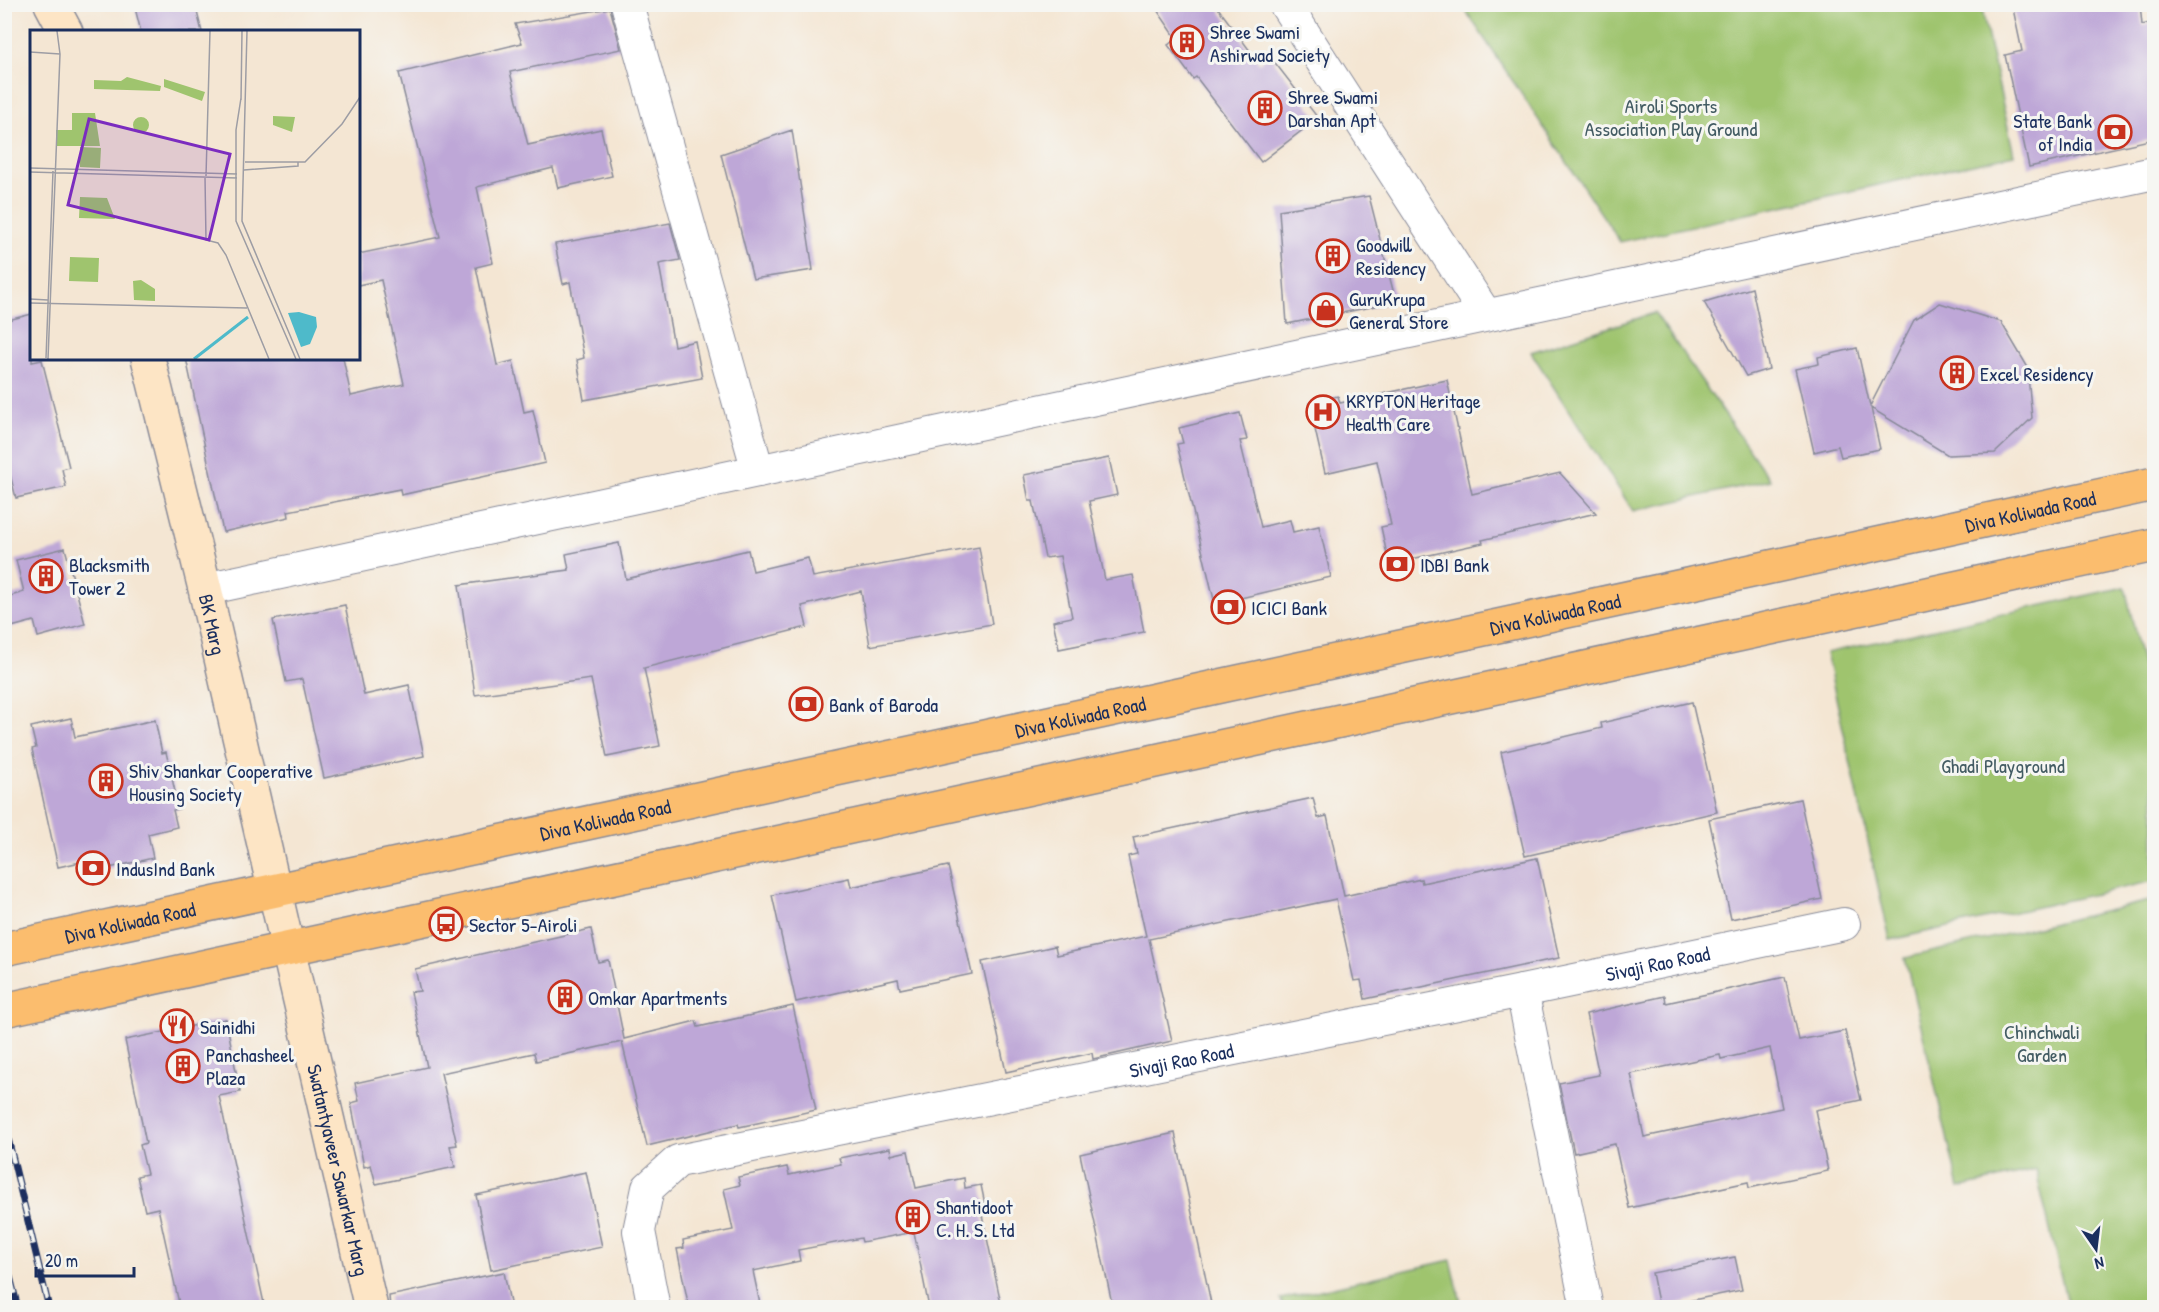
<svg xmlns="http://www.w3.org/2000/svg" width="2159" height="1312" font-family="'Patrick Hand',sans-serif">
	<rect width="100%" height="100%" fill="#f6f6f2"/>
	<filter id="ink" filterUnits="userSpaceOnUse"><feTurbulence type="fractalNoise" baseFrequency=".0167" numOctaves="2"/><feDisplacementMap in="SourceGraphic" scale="12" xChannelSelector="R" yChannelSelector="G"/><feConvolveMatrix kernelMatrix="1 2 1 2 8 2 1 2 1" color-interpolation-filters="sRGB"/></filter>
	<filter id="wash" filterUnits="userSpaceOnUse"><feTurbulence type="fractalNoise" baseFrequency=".008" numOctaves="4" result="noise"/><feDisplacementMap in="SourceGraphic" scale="24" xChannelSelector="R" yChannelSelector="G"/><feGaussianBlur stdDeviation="1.35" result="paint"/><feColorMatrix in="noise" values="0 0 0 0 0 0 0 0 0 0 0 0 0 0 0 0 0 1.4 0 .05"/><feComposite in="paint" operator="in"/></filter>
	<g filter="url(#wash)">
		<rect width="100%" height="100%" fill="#f4e6d3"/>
		<path fill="#9fc46e" stroke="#5d7a66" stroke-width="1.5" d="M1462,5H1981L2014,155L1620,242Z
			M1655,313L1770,480L1633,511L1531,352Z
			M2125,587L2154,718V881L1890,940L1826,653Z
			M2154,900V1307H2068L2036,1170L1959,1188L1905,958Z
			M1451,1260L1462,1307H1283L1281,1299Z"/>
		<g id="blocks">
			<path fill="#bea7d7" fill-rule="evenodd" d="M134,4H195L202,32H141Z
				M1153,4H1215L1259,63L1269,55L1318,118L1261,162L1196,77L1193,79L1168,45L1177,39Z
				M2012,4H2140L2142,25L2154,22V139L2029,167L2005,55L2022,51Z
				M610,8L621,49L510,72L528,145L601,129L612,176L558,188L553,168L477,187L493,263L476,267L497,365L513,361L524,412L533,410L545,463L401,495L400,489L288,511L289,517L223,532L186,358H343L351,396L404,384L381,280L358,285V254L440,237L399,73L522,43L515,24Z
				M792,130L813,270L753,279L721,154Z
				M1369,196L1396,302L1287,324L1279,210Z
				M670,223L680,260L659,264L674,346L695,341L702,378L584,400L577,360L584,358L570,282L563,284L555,244Z
				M1752,288L1769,369L1746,376L1704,302Z
				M1940,303L2001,322L2027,366L2032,418L1995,453L1948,455L1871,408L1880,449L1841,457L1838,446L1814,452L1795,369L1819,364L1818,357L1857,348L1870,406L1914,320Z
				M32,314V362L42,360L69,467L62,469L66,487L16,498L10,474L4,475V321Z
				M1447,380L1472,494L1560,473L1596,513L1482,540L1483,543L1389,564L1381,527L1391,525L1377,461L1325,473L1309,403L1338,396L1340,403Z
				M1240,413L1247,440L1240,441L1261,527L1290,520L1293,532L1319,526L1331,577L1215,604L1177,444L1183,443L1179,428Z
				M1109,458L1117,495L1089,501L1105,580L1133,575L1144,632L1059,649L1053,621L1072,617L1060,556L1045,558L1033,501H1029L1024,475Z
				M619,543L626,579L748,550L753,571L808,558L813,577L979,547L992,624L870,646L861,591L802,606L807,627L644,668L660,746L607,757L591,679L475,695L459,585L569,570L566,554Z
				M65,548L85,624L38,637L34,621L4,629V598L24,592L16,560Z
				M345,605L364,695L409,685L424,756L324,778L302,679L286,682L273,620Z
				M1692,702L1717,812L1525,856L1501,752L1602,728L1601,723Z
				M71,718L75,737L155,720L162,753L166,752L179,809L173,810L177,827L148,834L153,858L87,873L85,861L58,867L32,749L36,748L31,727Z
				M1313,798L1318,818L1327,816L1344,896L1421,879L1422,883L1537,858L1559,958L1365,999L1361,980L1354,981L1336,899L1149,939L1172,1041L1093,1059L1092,1053L1006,1072L982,962L1055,946L1057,955L1146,936L1128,856L1137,854L1133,837Z
				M1800,799L1822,899L1731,919L1709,819Z
				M948,866L972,974L900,989L898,979L796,1002L772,895L849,878L851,887Z
				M591,929L598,962L608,960L624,1039L696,1021L698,1027L793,1006L816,1110L739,1127L738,1124L647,1146L622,1042L536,1061L534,1053L441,1073L457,1145L450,1146L455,1167L376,1184L371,1165L364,1167L351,1103L359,1101L355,1083L427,1067L411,992L420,991L415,969Z
				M1785,977L1799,1040L1845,1031L1861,1100L1815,1110L1828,1171L1749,1188L1748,1182L1629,1208L1615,1144L1574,1153L1559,1083L1599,1075L1586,1014L1665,996L1666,1003ZM1770,1048L1782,1108L1644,1137L1631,1074L1720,1055L1721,1059Z
				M226,1019L240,1092L219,1096L265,1308H180L158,1208L145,1211L137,1176L147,1174L140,1145L146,1143L125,1040Z
				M1175,1133L1212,1308H1113L1080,1154Z
				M890,1148L891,1155L908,1151L916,1188L964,1178L965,1188L981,1185L986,1209L981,1210L1002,1308H929L914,1232L862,1242L861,1238L798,1250L800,1261L753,1271L760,1304L743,1308H689L677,1249L684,1248L683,1240L733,1230L724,1189L740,1185L738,1177L787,1167L789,1175L841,1164L839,1158Z
				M586,1172L602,1247L491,1270L476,1195Z
				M1735,1257L1742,1290L1659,1307L1652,1273Z
				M504,1272L511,1308H390L389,1296Z"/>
		</g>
	</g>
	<g filter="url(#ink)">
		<use href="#blocks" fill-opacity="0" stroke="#888a98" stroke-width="1.5"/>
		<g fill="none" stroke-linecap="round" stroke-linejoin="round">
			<defs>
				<g id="street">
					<path d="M627,4L758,471"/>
					<path d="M1285,4L1486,315"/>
					<path d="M205,589L2154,173"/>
					<path d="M1522,991L1587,1308"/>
					<path id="s1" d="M654,1308L639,1231L648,1188L678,1161L1522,991L1844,924"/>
				</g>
				<g id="secondary">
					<path d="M51,4L66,32"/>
					<path id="s2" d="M148,358L205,589L371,1308"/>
				</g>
				<g id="primary">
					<path id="s3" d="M4,949L2154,484"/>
					<path d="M4,1010L2154,545"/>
				</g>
			</defs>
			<use href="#street" stroke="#888a98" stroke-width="34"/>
			<use href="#secondary" stroke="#888a98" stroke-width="36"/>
			<use href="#primary" stroke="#888a98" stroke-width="36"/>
			<use href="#street" stroke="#fff" stroke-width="32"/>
			<use href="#secondary" stroke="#fde5c5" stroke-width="33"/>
			<use href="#primary" stroke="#fbbd6e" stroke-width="33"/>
			<defs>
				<path id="rail" d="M4,1122L49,1308
					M4,1253L18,1308"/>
			</defs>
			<use href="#rail" stroke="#1b2f5e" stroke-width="7"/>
			<use href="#rail" stroke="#f6f6f2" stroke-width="4.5" stroke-dasharray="14" stroke-linecap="butt"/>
		</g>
	</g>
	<defs>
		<symbol id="building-ring" viewBox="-11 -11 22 22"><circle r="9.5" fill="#f6f6f2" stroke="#c8321e" stroke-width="1.5"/><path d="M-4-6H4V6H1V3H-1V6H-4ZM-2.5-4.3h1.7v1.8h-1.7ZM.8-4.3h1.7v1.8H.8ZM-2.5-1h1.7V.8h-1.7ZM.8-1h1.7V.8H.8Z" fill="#c8321e"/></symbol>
		<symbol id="bank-ring" viewBox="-11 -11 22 22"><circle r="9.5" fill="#f6f6f2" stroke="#c8321e" stroke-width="1.5"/><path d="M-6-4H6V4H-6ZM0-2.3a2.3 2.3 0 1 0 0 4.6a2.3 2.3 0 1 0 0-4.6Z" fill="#c8321e"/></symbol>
		<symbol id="shop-ring" viewBox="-11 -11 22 22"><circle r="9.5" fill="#f6f6f2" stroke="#c8321e" stroke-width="1.5"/><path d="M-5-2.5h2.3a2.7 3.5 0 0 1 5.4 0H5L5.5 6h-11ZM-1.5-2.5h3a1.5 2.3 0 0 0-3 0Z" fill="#c8321e"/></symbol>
		<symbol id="hospital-ring" viewBox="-11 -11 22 22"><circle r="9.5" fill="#f6f6f2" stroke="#c8321e" stroke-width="1.5"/><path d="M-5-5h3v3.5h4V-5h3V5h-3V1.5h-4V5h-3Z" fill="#c8321e"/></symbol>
		<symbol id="bus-ring" viewBox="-11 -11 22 22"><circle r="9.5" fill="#f6f6f2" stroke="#c8321e" stroke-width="1.5"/><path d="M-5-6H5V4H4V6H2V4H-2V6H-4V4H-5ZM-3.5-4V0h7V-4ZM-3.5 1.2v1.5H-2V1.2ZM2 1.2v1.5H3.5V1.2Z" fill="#c8321e"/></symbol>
		<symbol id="restaurant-ring" viewBox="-11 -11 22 22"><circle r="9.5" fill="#f6f6f2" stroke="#c8321e" stroke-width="1.5"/><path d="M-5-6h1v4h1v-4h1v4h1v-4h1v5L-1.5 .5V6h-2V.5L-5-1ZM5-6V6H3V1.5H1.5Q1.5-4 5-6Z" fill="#c8321e"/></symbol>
	</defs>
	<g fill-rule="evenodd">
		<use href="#building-ring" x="1168" y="23" width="38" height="38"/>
		<use href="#building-ring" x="1246" y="89" width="38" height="38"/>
		<use href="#bank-ring" x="2096" y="113" width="38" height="38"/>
		<use href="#building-ring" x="1314" y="237" width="38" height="38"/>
		<use href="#shop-ring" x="1307" y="291" width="38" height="38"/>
		<use href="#building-ring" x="1938" y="354" width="38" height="38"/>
		<use href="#hospital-ring" x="1304" y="393" width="38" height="38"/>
		<use href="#bank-ring" x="1378" y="545" width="38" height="38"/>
		<use href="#building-ring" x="27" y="557" width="38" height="38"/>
		<use href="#bank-ring" x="1209" y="588" width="38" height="38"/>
		<use href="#bank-ring" x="787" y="685" width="38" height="38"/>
		<use href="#building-ring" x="87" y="762" width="38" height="38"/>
		<use href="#bank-ring" x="74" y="849" width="38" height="38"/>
		<use href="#bus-ring" x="427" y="905" width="38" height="38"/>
		<use href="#building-ring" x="546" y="978" width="38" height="38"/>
		<use href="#restaurant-ring" x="158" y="1007" width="38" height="38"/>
		<use href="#building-ring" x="164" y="1047" width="38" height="38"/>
		<use href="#building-ring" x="894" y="1198" width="38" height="38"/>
	</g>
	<g text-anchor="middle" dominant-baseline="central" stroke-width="6" stroke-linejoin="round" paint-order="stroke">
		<g font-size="20" fill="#1b2f5e" stroke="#f6f6f2" text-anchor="start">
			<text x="1210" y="31">Shree Swami<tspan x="1210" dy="23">Ashirwad Society</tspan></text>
			<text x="1288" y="96">Shree Swami<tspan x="1288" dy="23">Darshan Apt</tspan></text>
			<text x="2092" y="120" text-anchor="end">State Bank<tspan x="2092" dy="23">of India</tspan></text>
			<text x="1356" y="244">Goodwill<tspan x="1356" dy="23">Residency</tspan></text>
			<text x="1349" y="298">GuruKrupa<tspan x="1349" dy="23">General Store</tspan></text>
			<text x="1980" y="373">Excel Residency</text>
			<text x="1346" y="400">KRYPTON Heritage<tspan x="1346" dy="23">Health Care</tspan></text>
			<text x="69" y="564">Blacksmith<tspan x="69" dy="23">Tower 2</tspan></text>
			<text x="1420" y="564">IDBI Bank</text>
			<text x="1251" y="607">ICICI Bank</text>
			<text x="829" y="704">Bank of Baroda</text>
			<text x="129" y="770">Shiv Shankar Cooperative<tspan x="129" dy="23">Housing Society</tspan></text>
			<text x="116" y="868">IndusInd Bank</text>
			<text x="469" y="924">Sector 5-Airoli</text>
			<text x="588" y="997">Omkar Apartments</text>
			<text x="200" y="1026">Sainidhi</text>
			<text x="206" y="1054">Panchasheel<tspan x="206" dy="23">Plaza</tspan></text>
			<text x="936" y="1206">Shantidoot<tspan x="936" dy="23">C. H. S. Ltd</tspan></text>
		</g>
		<g font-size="20" fill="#435c63" stroke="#f6f6f2">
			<text x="1671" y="105">Airoli Sports<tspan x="1671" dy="23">Association Play Ground</tspan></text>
			<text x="2003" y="765">Ghadi Playground</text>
			<text x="2042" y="1031">Chinchwali<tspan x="2042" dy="23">Garden</tspan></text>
		</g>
		<g font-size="20" fill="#1b2f5e" stroke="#f6f6f2">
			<text stroke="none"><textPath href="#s3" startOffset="2073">Diva Koliwada Road</textPath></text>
			<text stroke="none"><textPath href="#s3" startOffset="1587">Diva Koliwada Road</textPath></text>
			<text stroke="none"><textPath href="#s2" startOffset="274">BK Marg</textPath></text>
			<text stroke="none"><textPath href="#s3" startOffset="1101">Diva Koliwada Road</textPath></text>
			<text stroke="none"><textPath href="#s3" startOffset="615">Diva Koliwada Road</textPath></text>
			<text stroke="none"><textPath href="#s3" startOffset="129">Diva Koliwada Road</textPath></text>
			<text stroke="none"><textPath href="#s1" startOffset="1162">Sivaji Rao Road</textPath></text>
			<text stroke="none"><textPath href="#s1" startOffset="676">Sivaji Rao Road</textPath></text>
			<text stroke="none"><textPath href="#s2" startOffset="834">Swatantyaveer Sawarkar Marg</textPath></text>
		</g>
	</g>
	<g transform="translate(30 30)">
		<rect width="330" height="330" fill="#f4e6d3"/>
		<path d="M97,47L131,56L130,61L64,59V50L91,51ZM134,49L175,62L172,71L134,57ZM42,83H65L70,116H26V100H42ZM243,86L265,87L262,102L243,95ZM103 95a8 8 0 1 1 16 0a8 8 0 1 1-16 0ZM50,117L71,118L70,138L50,137ZM50,167L77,168L85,189L49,188ZM40,227L69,228L68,252L39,251ZM111,250L125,259V271L104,270L103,251Z" fill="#9fc46e"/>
		<path d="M269,282L286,287L287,297L280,314L271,317L258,283Z" fill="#4ebaca"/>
		<path fill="none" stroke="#4ebaca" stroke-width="3" d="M164,329L218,287"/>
		<path fill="none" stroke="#9d9da4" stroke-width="1.5" d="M217,1L212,191L270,329M0,22L30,24M211,68L206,100V191L266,329M211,70L212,1M215,132H275L312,94L330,67M0,138L207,144M214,140L268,136V132M0,142L207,148M176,146L180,1M175,147L176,210L188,213L196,225L239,329M0,269L18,270M0,273L217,278M16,328L23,141M18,329L30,24L27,1"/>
		<path fill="#7b2cbf" fill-opacity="0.15" stroke="#7b2cbf" stroke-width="3" d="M59,89L200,124L179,210L38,175Z"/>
		<rect width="330" height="330" fill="none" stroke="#1b2f5e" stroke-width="3"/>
	</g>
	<rect width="2159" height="1312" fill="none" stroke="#f6f6f2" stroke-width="24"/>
	<g transform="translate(2096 1249) rotate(166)" stroke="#f6f6f2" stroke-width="4.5" paint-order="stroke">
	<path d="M0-4.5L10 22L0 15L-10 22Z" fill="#1b2f5e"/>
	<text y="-9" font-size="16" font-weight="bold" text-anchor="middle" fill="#1b2f5e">N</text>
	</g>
	<path d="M36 1267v9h98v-9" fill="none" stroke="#1b2f5e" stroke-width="3"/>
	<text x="45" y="1267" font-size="18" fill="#1b2f5e" stroke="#f6f6f2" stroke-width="4.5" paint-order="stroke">20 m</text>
</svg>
